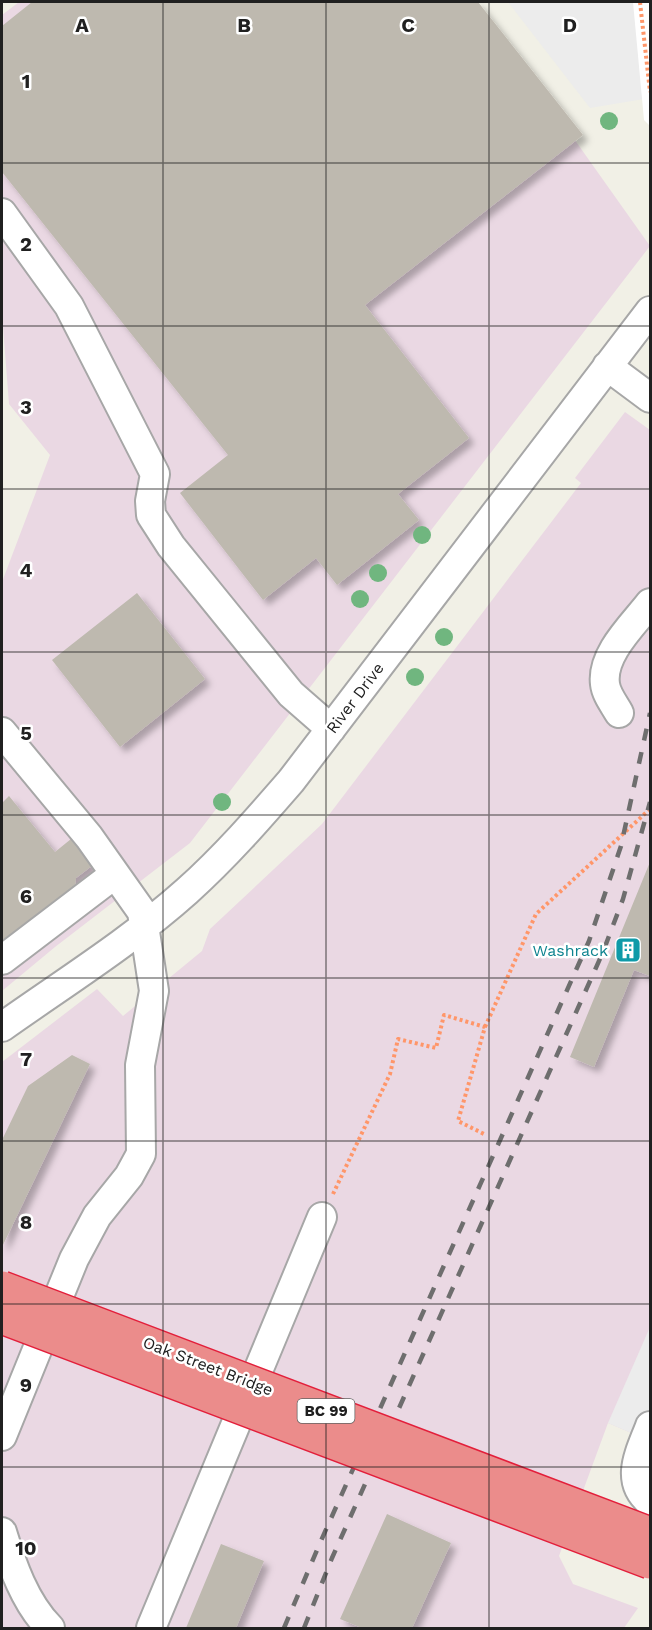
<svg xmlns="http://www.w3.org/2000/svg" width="652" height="1630" font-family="'Work Sans',sans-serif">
	<defs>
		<filter id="shadow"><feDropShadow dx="5.5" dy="5.5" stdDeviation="3" flood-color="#0004"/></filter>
	</defs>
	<rect width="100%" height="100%" fill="#f1f0e6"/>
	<path fill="#ead8e3" d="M19,2H477L650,246L190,843L55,947L2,991V582L50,455L9,404L2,314V15Z
		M625,412L650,430V1441L608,1423L559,1556L573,1584L638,1608L624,1628H2V1062L97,989L123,1016L202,951L210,929L322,824L581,483L575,478Z"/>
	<path fill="#ececec" d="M508,2H650V98L590,108Z
		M650,1327V1441L608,1423Z"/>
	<path fill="#fff" d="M633,2H650V126L644,120Z"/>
	<path fill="#beb9af" filter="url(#shadow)" d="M32,2H478L583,135L365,305L469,438L398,494L419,520L337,585L316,558L263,600L180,493L228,455L2,172V26Z
		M137,593L205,679L120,747L52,660Z
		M9,796L55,852L71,839L93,865L76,878L75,890L2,951V803Z
		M650,862V976L634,970L594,1067L570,1057Z
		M72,1055L90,1064L2,1247V1140L28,1086Z
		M387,1514L451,1543L412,1628H362L340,1619Z
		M221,1544L264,1561L236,1628H186Z"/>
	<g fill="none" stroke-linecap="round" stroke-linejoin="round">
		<defs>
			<path id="minor" d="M2,213L69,306L155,474L150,501L151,515L171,546L291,694L331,729
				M607,366L650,398
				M619,713C614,704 606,694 605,684C601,654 634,624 650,603
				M2,732L89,837L142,912L154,991L140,1065L141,1154L129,1176L97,1216L74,1259L2,1436
				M2,960L115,874
				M2,1027C64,983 130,942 187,891C225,857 258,819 291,781L650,311
				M650,1426C640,1453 624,1480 650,1502
				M2,1532C12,1565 25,1603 50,1628
				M151,1628L322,1217"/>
		</defs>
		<use href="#minor" stroke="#a7a7a7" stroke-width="32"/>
		<path stroke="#ff9669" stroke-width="4" stroke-dasharray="3 3" stroke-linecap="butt" d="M640,2L650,92
			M485,1027L536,914L650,809
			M333,1194L390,1074L398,1039L436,1048L444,1015L485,1027L458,1121L486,1135"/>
		<use href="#minor" stroke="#fff" stroke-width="28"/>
		<path stroke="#6e6e6e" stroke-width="4.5" stroke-dasharray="12 12" stroke-linecap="butt" d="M284,1628L320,1543L589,941L621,846L650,713
			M304,1628L332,1558L603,952L623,899L650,802"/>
		<defs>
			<path id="highway-bridge" d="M2,1288L650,1534
				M2,1317L650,1562"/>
		</defs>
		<use href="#highway-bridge" stroke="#e31f3b" stroke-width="36" stroke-linecap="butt"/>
		<use href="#highway-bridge" stroke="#eb8c8b" stroke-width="33"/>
	</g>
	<g fill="#70b67f">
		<circle cx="609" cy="121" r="9"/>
		<circle cx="422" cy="535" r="9"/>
		<circle cx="378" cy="573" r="9"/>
		<circle cx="360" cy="599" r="9"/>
		<circle cx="444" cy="637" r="9"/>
		<circle cx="415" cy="677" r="9"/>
		<circle cx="222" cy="802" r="9"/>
	</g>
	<path fill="none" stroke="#202020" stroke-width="1.5" stroke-opacity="0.55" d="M163,2V1628M326,2V1628M489,2V1628M2,163H650M2,326H650M2,489H650M2,652H650M2,815H650M2,978H650M2,1141H650M2,1304H650M2,1467H650"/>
	<defs>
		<symbol id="building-square" viewBox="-11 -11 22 22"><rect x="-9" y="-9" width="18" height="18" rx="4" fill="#0f9aa8" stroke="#fff"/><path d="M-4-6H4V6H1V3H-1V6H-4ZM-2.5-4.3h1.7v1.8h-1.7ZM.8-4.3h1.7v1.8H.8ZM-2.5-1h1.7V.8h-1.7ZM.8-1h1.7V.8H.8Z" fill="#fff"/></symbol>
	</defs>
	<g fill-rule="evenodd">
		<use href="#building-square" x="613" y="935" width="30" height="30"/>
	</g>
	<g text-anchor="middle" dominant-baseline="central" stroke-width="5" stroke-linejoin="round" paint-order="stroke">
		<rect fill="#fff" stroke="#636363" stroke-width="1.5" x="297.5" y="1399" width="57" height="24" rx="4.5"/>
		<g font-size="15" font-weight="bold" fill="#202020">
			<text x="326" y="1411">BC 99</text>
		</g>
		<g font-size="16" fill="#202020" stroke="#fff">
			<text transform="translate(355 698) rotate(-53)">River Drive</text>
			<text transform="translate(208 1366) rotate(21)">Oak Street Bridge</text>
		</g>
		<g font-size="16" fill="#0d838f" stroke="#fff" text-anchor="end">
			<text x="608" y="950">Washrack</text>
		</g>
	</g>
	<g font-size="20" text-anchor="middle" font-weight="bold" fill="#202020" stroke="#fff" stroke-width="5" stroke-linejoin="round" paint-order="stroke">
		<text x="82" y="32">A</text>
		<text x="244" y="32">B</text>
		<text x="408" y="32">C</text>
		<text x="570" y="32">D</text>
		<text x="26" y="88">1</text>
		<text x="26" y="251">2</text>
		<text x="26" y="414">3</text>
		<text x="26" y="577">4</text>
		<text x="26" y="740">5</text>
		<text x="26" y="903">6</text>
		<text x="26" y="1066">7</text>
		<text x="26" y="1229">8</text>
		<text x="26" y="1392">9</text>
		<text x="26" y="1555">10</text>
	</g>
	<rect width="652" height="1630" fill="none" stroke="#202020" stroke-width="6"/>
</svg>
